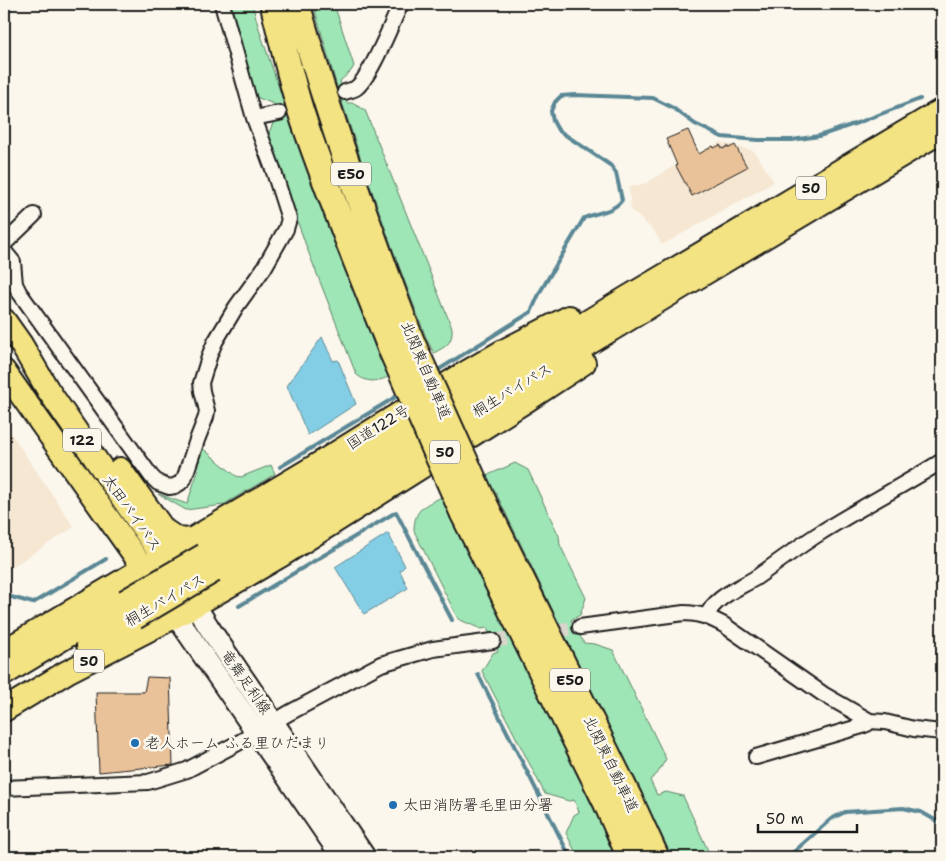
<svg xmlns="http://www.w3.org/2000/svg" width="946" height="861" font-family="'Shantell Sans','Klee One',sans-serif">
	<rect width="100%" height="100%" fill="#fbf7ec"/>
	<filter id="ink" filterUnits="userSpaceOnUse"><feTurbulence type="fractalNoise" baseFrequency=".02" numOctaves="2"/><feDisplacementMap in="SourceGraphic" scale="10" xChannelSelector="R" yChannelSelector="G"/><feConvolveMatrix kernelMatrix="1 2 1 2 8 2 1 2 1" color-interpolation-filters="sRGB"/></filter>
	<g filter="url(#ink)">
		<path fill="#f6e7d3" d="M720,142L754,151L774,182L662,245L654,231L631,210L629,187L646,183L674,166Z
			M4,423L74,527L4,572Z"/>
		<path fill="#9ee6b5" stroke="#5d8168" d="M231,4H252L260,32L289,117L380,361L386,359L392,375C379,382 367,384 356,374L308,251L267,137L274,121L281,119L276,105L256,97Z
			M313,4H334L354,66L351,71L340,81L347,103H352L365,110L452,328C453,344 446,346 434,353L427,340L398,264L363,166L337,87Z
			M201,447L236,476L241,477L271,465L275,474L223,505L186,510L158,494L187,504L198,471Z
			M515,463L528,470L559,536L560,545L586,598L580,615L571,620L584,643L595,644L613,650L666,759L657,774L650,780L657,795L666,792L683,796L711,857H672L495,491L492,492L486,476Z
			M444,496L450,514L520,655L617,857H578L566,833L574,815L579,812L574,800L569,801L545,794L482,671L493,653L498,651L487,628L481,629L458,619L414,531C414,508 425,505 444,496Z"/>
		<path fill="#84cee5" stroke="#5a8795" d="M322,337L333,361L338,360L356,404L308,435L287,386Z
			M388,533L405,566L400,571L408,588L364,614L335,567Z"/>
		<g fill="none" stroke-linecap="round" stroke-linejoin="round">
			<path stroke="#5a8795" stroke-width="4" d="M435,372L531,312L540,292L584,218C597,212 614,212 622,200L616,173L610,165L558,130L553,121L551,111L555,102L561,96L575,95L653,98L673,108L695,124L722,137L758,140H792L819,136L860,122L920,99
				M280,467L402,393
				M4,595L33,603L106,559
				M239,606L396,512L452,620
				M478,674L570,857
				M788,857L831,819L845,812L903,808L921,812L942,824"/>
		</g>
		<path fill="#e9c299" stroke="#1c1c1c" d="M688,130L699,154L713,146L714,148L720,145L723,149L728,146L729,148L735,145L747,167L692,196L676,166L677,165L666,139Z
			M147,677L170,678L173,765L99,772L96,692H144Z"/>
		<g fill="none" stroke-linecap="round" stroke-linejoin="round">
			<path stroke="#dad6cd" stroke-width="14" stroke-dasharray="14 7" stroke-linecap="butt" d="M279,113L345,92
				M493,641L580,627"/>
			<defs>
				<path id="minor" d="M345,92C349,90 354,90 356,88C371,77 392,22 401,4
					M254,118L279,113
					M4,244L34,215
					M4,251L13,262L15,284L19,292L151,476L158,483L169,487L175,486L180,483L184,479L197,440L206,417L207,411L202,391L201,383L210,354L215,342L236,307L264,268L286,229L289,219L273,169L254,118L222,4
					M707,616C714,597 740,588 757,577C778,562 798,547 820,533C860,508 902,486 942,461
					M580,627L684,613C700,613 711,618 724,625L823,694L870,721L885,722L914,729L942,732
					M756,757L862,726L867,724L870,721
					M4,788L148,782L187,770L238,743L289,713L381,664L433,649L493,641"/>
				<path id="secondary" d="M195,605L210,629L365,857
					M176,616L342,857"/>
				<path id="trunk" d="M4,320L21,344L48,390L171,569
					M4,371L152,580
					M120,469L164,530L176,538L184,540L192,539
					M204,555L628,297L942,110
					M214,571L685,285L942,131
					M88,645L135,618
					M4,651L312,468L458,377L503,351L569,317
					M4,674L125,601
					M4,710L67,672L176,616L222,590L282,555L526,401L584,363"/>
				<path id="motorway" d="M273,4C283,43 291,83 304,121C330,198 361,273 391,349
					M297,4C329,119 370,231 412,343
					M484,503L629,798L656,857
					M463,513L606,802L630,857"/>
			</defs>
			<use href="#minor" stroke="#1c1c1c" stroke-width="18"/>
			<use href="#secondary" stroke="#1c1c1c" stroke-width="24"/>
			<use href="#trunk" stroke="#1c1c1c" stroke-width="26"/>
			<use href="#motorway" stroke="#1c1c1c" stroke-width="29"/>
			<use href="#minor" stroke="#fbf7ec" stroke-width="14"/>
			<use href="#secondary" stroke="#fbf7ec" stroke-width="20"/>
			<use href="#trunk" stroke="#f4e382" stroke-width="22"/>
			<use href="#motorway" stroke="#f4e382" stroke-width="25"/>
			<defs>
				<path id="trunk-bridge" d="M125,601L204,555
					M135,618L214,571"/>
				<path id="motorway-bridge" d="M412,343L484,503
					M391,349L463,513"/>
			</defs>
			<use href="#trunk-bridge" stroke="#1c1c1c" stroke-width="26" stroke-linecap="butt"/>
			<use href="#motorway-bridge" stroke="#1c1c1c" stroke-width="29" stroke-linecap="butt"/>
			<use href="#trunk-bridge" stroke="#f4e382" stroke-width="22"/>
			<use href="#motorway-bridge" stroke="#f4e382" stroke-width="25"/>
		</g>
	</g>
	<g fill="#1f6fb2" stroke="#fbf7ec" stroke-width="2">
		<circle cx="135" cy="743" r="5"/>
		<circle cx="393" cy="805" r="5"/>
	</g>
	<g text-anchor="middle" dominant-baseline="central" stroke-width="5" stroke-linejoin="round" paint-order="stroke">
		<g fill="#fbf7ec" stroke="#5f5e5a" stroke-width="1">
			<rect x="331" y="162.5" width="40" height="23" rx="4"/>
			<rect x="796" y="176.5" width="30" height="23" rx="4"/>
			<rect x="63" y="428.5" width="38" height="23" rx="4"/>
			<rect x="430" y="440.5" width="30" height="23" rx="4"/>
			<rect x="74" y="649.5" width="30" height="23" rx="4"/>
			<rect x="550" y="668.5" width="40" height="23" rx="4"/>
		</g>
		<g font-size="14" font-weight="bold" fill="#1c1c1c">
			<text x="351" y="174">E50</text>
			<text x="811" y="188">50</text>
			<text x="82" y="440">122</text>
			<text x="445" y="452">50</text>
			<text x="89" y="661">50</text>
			<text x="570" y="680">E50</text>
		</g>
		<g font-size="15" fill="#1c1c1c" stroke="#fbf7ec">
			<text transform="translate(426 370) rotate(67)">北関東自動車道</text>
			<text transform="translate(512 390) rotate(-31)">桐生バイパス</text>
			<text transform="translate(378 427) rotate(-32)">国道122号</text>
			<text transform="translate(132 513) rotate(55)">太田バイパス</text>
			<text transform="translate(165 600) rotate(-30)">桐生バイパス</text>
			<text transform="translate(246 682) rotate(55)">竜舞足利線</text>
			<text transform="translate(611 764) rotate(64)">北関東自動車道</text>
		</g>
		<g font-size="15" fill="#1c1c1c" stroke="#fbf7ec" text-anchor="start">
			<text x="145" y="743">老人ホーム ふる里ひだまり</text>
			<text x="403" y="805">太田消防署毛里田分署</text>
		</g>
	</g>
	<rect width="946" height="861" fill="none" stroke="#fbf7ec" stroke-width="20"/>
	<rect x="10" y="10" width="926" height="841" fill="none" stroke="#1c1c1c" stroke-width="2" filter="url(#ink)"/>
	<path d="M758 824v8h99v-8" fill="none" stroke="#1c1c1c" stroke-width="2.5"/>
	<text x="766" y="824" font-size="15" fill="#1c1c1c" stroke="#fbf7ec" stroke-width="4" paint-order="stroke">50 m</text>
</svg>
